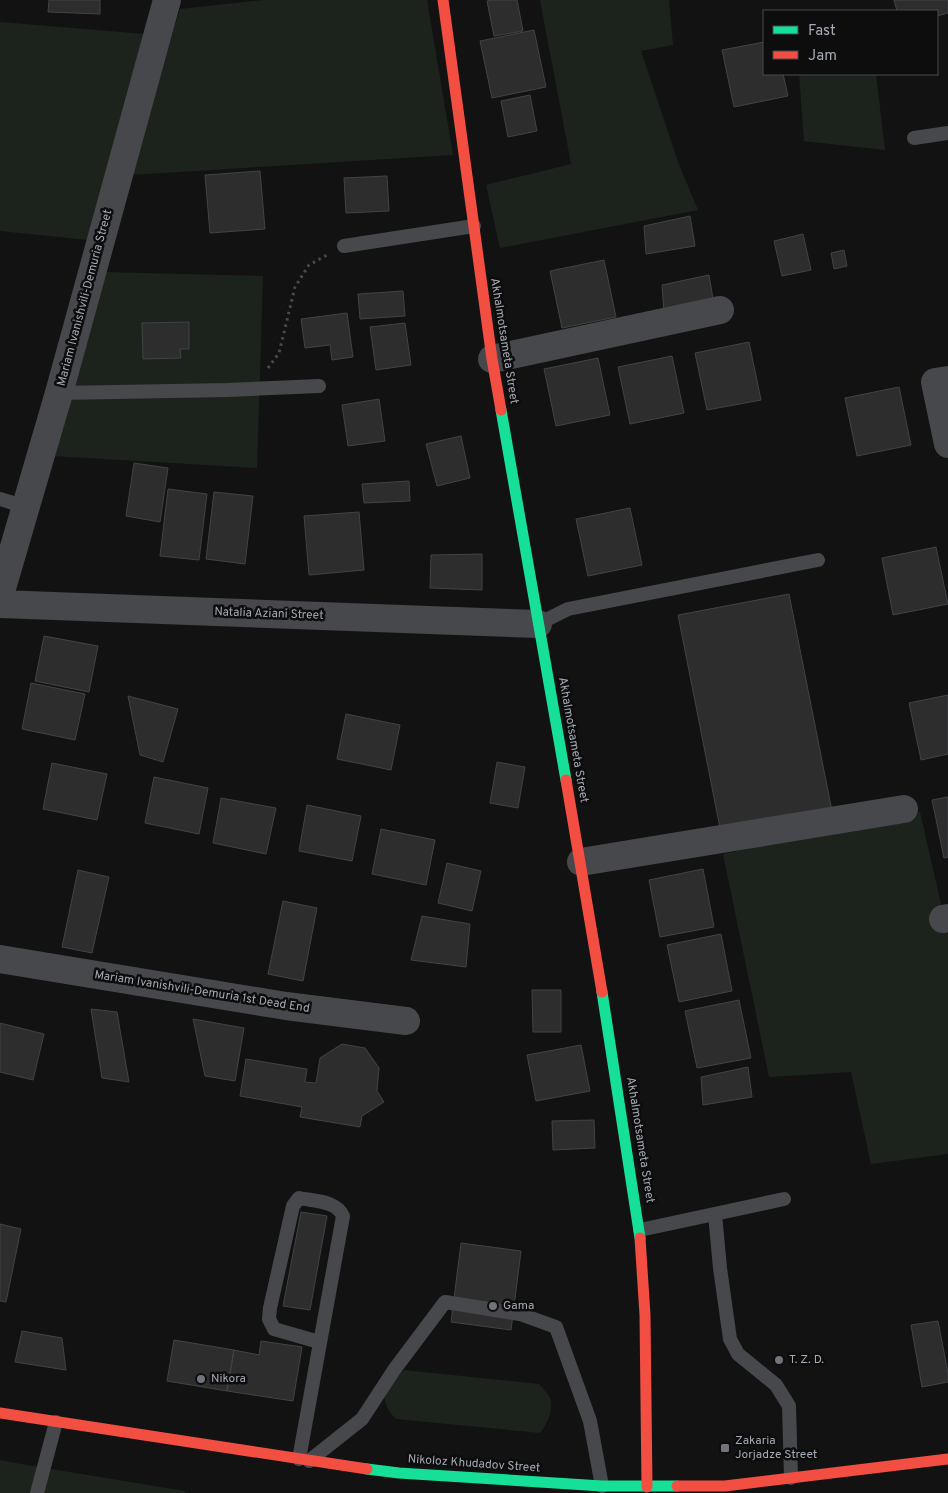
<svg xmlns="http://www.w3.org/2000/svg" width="948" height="1493" font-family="Overpass,sans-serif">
	<rect width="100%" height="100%" fill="#121213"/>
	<path fill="#1c231d" d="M264,0H427L453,155L129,175L180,9Z
		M540,0H669L673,45L641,51L678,162L698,210L500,248L486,185L571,164Z
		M0,22L144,34L88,240L0,231Z
		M799,74H876L885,150L804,141Z
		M103,272L263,276L257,468L53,456Z
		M920,812L948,935V1154L871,1164L851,1072L769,1077L723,854Z
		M404,1370L539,1384C542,1388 548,1393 550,1398C554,1410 547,1424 540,1433L396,1419C375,1398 387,1387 404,1370Z
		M0,1460L21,1464L185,1491V1493H0Z"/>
	<path fill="#2d2d2e" stroke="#424346" d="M49,0H100V14L48,12Z
		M491,0H517L523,31L494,36L487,1Z
		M894,0H948V13L937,16V11H897Z
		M534,30L546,87L492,98L480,41Z
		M764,42V74H783L788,96L734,107L722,50Z
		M530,95L537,131L508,137L501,101Z
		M260,171L265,229L210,233L205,175Z
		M387,176L389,211L346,213L344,178Z
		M690,216L695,246L646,254L644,226Z
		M803,234L811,270L782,276L774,241Z
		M844,250L847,266L834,269L831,253Z
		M604,260L616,317L562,328L550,271Z
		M709,275L714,305L664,313L662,285Z
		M403,291L405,316L360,319L358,294Z
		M347,313L353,357L332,360L330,345L305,348L301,319Z
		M189,322V349H180L181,358L143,359L142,323Z
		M405,323L411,365L376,370L370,327Z
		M749,342L761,400L707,410L695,353Z
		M672,356L684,413L630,424L618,367Z
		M598,358L610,415L556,426L544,369Z
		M899,387L911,445L857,456L845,398Z
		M379,399L385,441L348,446L342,405Z
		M461,436L470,478L437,486L426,444Z
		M134,463L168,468L160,522L126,516Z
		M409,481L410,501L364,503L362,484Z
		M168,489L207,494L199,560L160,556Z
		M214,492L253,496L245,564L206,559Z
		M630,508L642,565L588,576L576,519Z
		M359,512L364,570L309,575L304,516Z
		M936,547L948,604L893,615L882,558Z
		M482,554V590L430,588L431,555Z
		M789,594L832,811L721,833L678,615Z
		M44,636L98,646L89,692L35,681Z
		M31,683L85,694L75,740L22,729Z
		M948,695V754L921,760L909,703Z
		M128,696L178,709L163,762L140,755Z
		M346,714L400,725L391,770L337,759Z
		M497,762L525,767L518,808L490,803Z
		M52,763L107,774L97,820L43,809Z
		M154,777L208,788L199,834L145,823Z
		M948,797V857L944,858L932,800Z
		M221,798L276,808L266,854L213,843Z
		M307,805L361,816L352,861L299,851Z
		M381,829L435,840L426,885L372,874Z
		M447,863L481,871L472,911L438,903Z
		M703,869L714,927L660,937L649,880Z
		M78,870L109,877L92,953L62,947Z
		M283,901L317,908L303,981L268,974Z
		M422,916L470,924L466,967L411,960Z
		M721,934L732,991L679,1002L667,945Z
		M532,990H561V1032H533Z
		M739,1000L751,1058L697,1068L685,1011Z
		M91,1009L117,1012L129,1082L102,1078Z
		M193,1019L244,1028L235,1081L205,1076Z
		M0,1023L44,1034L33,1080L0,1072Z
		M342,1044L365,1048L379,1068L377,1091L384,1102L362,1116L360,1127L300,1117L302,1107L240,1096L246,1059L307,1069L305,1082L316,1083L320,1058Z
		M581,1045L590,1091L536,1101L527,1055Z
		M748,1067L752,1097L703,1105L701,1077Z
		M594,1120L595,1148L553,1150L552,1121Z
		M301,1212L327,1216L310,1310L283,1306Z
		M0,1224L21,1229L6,1302L0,1301Z
		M461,1243L521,1251L511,1330L451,1322Z
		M938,1321L948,1373V1382L922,1387L911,1325Z
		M22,1331L62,1338L66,1370L15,1362Z
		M174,1340L234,1350L227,1391L167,1381Z
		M261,1341L302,1347L293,1401L227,1391L234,1350L259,1355Z"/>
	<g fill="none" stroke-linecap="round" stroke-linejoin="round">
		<path stroke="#484a4d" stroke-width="3" stroke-dasharray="2.5 4" stroke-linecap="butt" d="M268,368L279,353L295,287L309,265L327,255"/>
		<path stroke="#47484b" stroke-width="14" d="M914,138L948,133
			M344,246L474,226
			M59,393L228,390L319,386
			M0,499L26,507
			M538,624L568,609L818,560
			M715,1214L720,1268L730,1339L738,1354L776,1385L789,1406L791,1478
			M640,1230L784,1199
			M299,1459L343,1216C337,1201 314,1201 299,1198L293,1206L270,1308L269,1319L274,1329L319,1342
			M309,1461L362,1419L394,1370L445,1302L520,1314L556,1327L590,1421L602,1486
			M37,1493L56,1422"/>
		<path stroke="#47484b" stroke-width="28" d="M492,359L720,310
			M948,380L935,382L948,444
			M0,595L59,393L167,0
			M0,604L538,624
			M581,862L904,809
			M943,919L948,918
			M0,959L286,1006L406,1021"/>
		<path stroke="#16e098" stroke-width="11" d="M501,410L566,780
			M602,992L640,1238
			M367,1469L399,1473L602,1486H677"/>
		<path stroke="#f24e42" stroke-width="11" d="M443,0L492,359L501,410
			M566,780L602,992
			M640,1238L645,1315L647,1487
			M0,1413L367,1469
			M677,1486H725L948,1459"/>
	</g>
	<g fill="#71747b" stroke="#0d0d0e" stroke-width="2">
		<circle cx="493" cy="1306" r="5"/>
		<circle cx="779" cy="1360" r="5"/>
		<circle cx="201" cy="1379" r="5"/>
		<rect x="720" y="1443" width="10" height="10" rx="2.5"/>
	</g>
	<g text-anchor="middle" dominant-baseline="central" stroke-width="5" stroke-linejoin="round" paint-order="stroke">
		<g font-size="12" fill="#a4a9b3" stroke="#0d0d0e">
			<text transform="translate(85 298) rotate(-75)">Mariam Ivanishvili-Demuria Street</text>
			<text transform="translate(504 341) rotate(81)">Akhalmotsameta Street</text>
			<text transform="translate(269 614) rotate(2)">Natalia Aziani Street</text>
			<text transform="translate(573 740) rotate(80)">Akhalmotsameta Street</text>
			<text transform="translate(202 992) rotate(9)">Mariam Ivanishvili-Demuria 1st Dead End</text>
			<text transform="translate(640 1140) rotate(81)">Akhalmotsameta Street</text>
			<text transform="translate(474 1464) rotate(4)">Nikoloz Khudadov Street</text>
		</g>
		<g font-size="12" fill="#a4a9b3" stroke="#0d0d0e" text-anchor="start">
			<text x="503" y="1306">Gama</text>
			<text x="789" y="1360">T. Z. D.</text>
			<text x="211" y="1379">Nikora</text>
			<text x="735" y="1441">Zakaria<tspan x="735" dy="14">Jorjadze Street</tspan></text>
		</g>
	</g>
	<rect x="763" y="10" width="175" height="65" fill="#0d0d0e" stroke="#494b50"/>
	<rect x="773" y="26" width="25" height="8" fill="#16e098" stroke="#494b50"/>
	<text x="808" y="35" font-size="15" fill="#a4a9b3">Fast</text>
	<rect x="773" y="51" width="25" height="8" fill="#f24e42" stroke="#494b50"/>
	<text x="808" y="60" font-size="15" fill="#a4a9b3">Jam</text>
</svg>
